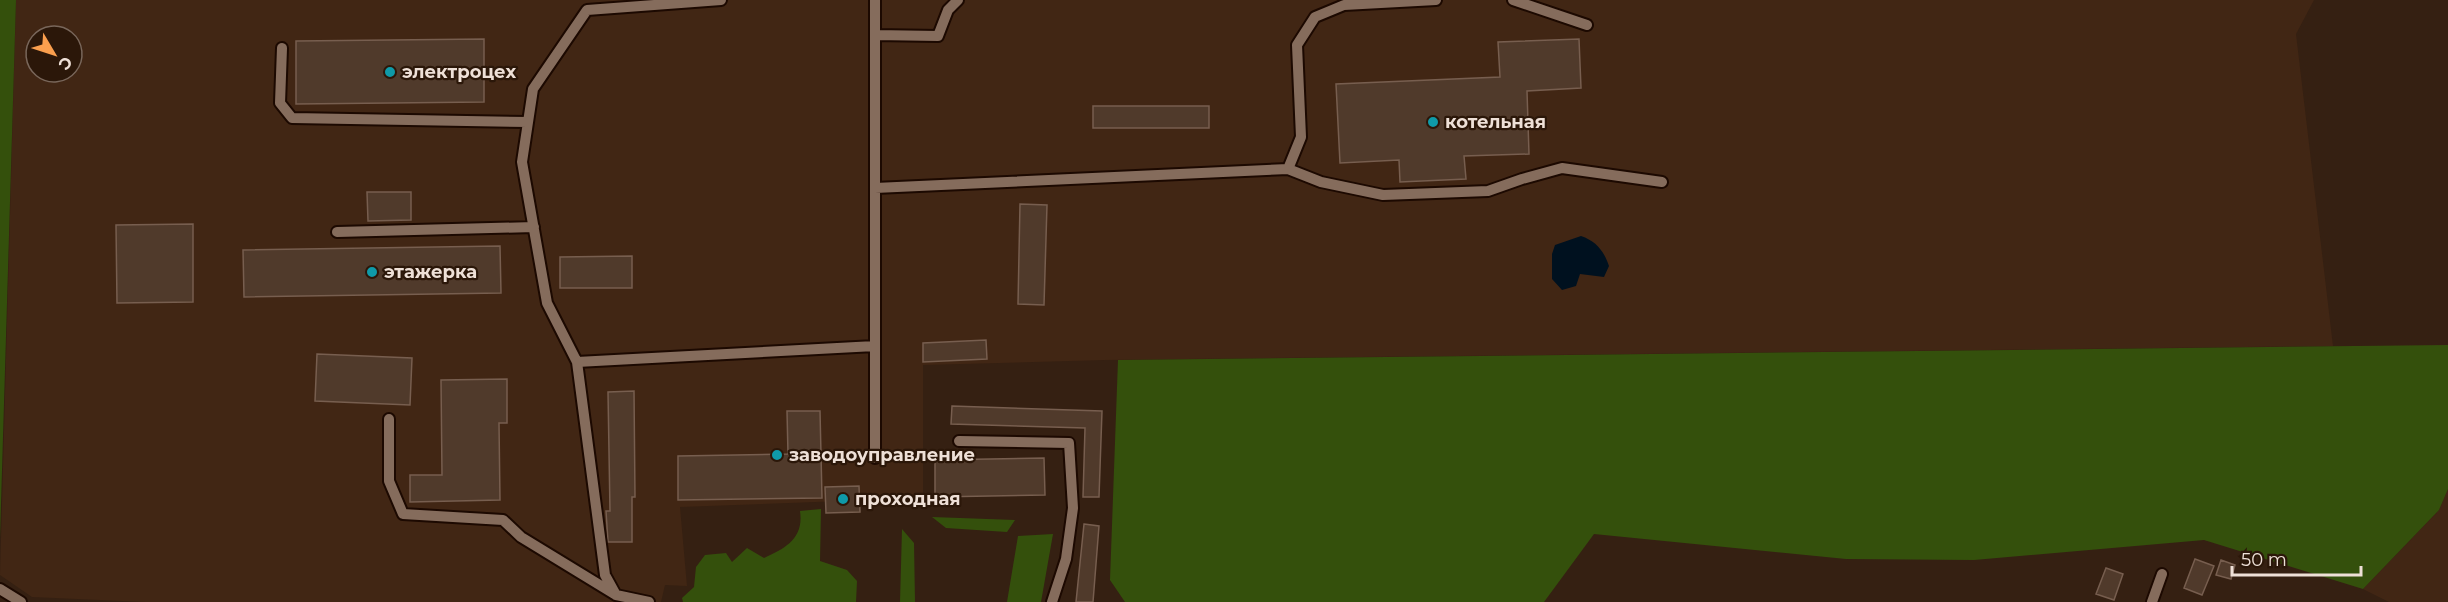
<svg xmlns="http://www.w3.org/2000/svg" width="2448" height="602" font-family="Montserrat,sans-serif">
	<rect width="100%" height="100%" fill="#352012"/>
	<path fill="#412614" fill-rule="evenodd" d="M16,0H2314L2296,34L2333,346L1105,360L923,365V498L680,507L687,586L665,585L661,602H145L32,597L0,575ZM36,36H72V72H36Z
		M2448,489V602H2389L2363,589L2439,510Z"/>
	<path fill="#34500c" d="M0,0H16L0,538Z
		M2448,345V489L2439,510L2363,589L2204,540L1974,560L1846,559L1594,534L1544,602H1125L1110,580L1118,360Z
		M821,509L820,561L847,570L857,581L856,602H683L682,598L694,587L696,567L705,555L726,553L732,562L747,548L764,558C786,548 804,538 800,511Z
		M932,517L1015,520L1007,532L946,528Z
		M902,529L914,543L915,602H900Z
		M1053,534L1041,602H1007L1018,536Z"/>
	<path fill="#00111f" d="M1581,236C1596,241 1604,251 1609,266L1604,277L1580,274L1576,286L1562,290L1552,279V254L1555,245Z"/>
	<path fill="#503a2b" stroke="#775e4f" stroke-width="1.5" d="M484,39V102L296,104V41Z
		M1579,39L1581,88L1527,91L1529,154L1464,156L1466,179L1400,182L1399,160L1340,163L1336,84L1500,77L1498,42Z
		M1093,106H1209V128H1093Z
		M367,192H411V220L368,221Z
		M1020,204L1047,205L1044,305L1018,304Z
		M193,224V302L117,303L116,225Z
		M500,246L501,293L244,297L243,250Z
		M632,256V288H560V257Z
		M986,340L987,359L923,362V343Z
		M317,354L412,358L410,405L315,401Z
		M507,379V423H499L500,500L410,502V475H442L441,380Z
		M634,391L635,497H632V542H608L606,511H610L608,392Z
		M952,406L1102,411L1099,497H1083L1085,428L951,424Z
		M787,411H820L822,498L678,500V456L788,454Z
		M1044,458L1045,495L935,497V460Z
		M859,486L860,512L826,513L825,487Z
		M1084,524L1099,526L1093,602H1076Z
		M2195,559L2214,566L2202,595L2184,588Z
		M2221,560L2235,565L2231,579L2216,575Z
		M2106,568L2123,574L2114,600L2096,594Z"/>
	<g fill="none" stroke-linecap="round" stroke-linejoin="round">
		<defs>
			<path id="service" d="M721,0L587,10L533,89L522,162L547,303L577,362L875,346
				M875,0V458
				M1513,0L1587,25
				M875,35L938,36L948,10L958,0
				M282,48L280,103L292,118L528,122
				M1288,169L1321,182L1383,195L1488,191L1522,179L1562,168L1662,182
				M875,188L1288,169L1301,137L1297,45L1315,17L1344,5L1436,0
				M337,232L534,227
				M577,362L605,575L616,595L649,602
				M389,419V481L403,514L503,520L521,537L616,595
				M959,441L1069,443L1073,508L1066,559L1052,602
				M0,589L21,602
				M2152,602L2162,574"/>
		</defs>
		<use href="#service" stroke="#1c0901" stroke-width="14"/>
		<use href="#service" stroke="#856c5c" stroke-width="10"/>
	</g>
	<g fill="#0f9aa8" stroke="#2b1709" stroke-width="2">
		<circle cx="390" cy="72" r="6"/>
		<circle cx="1433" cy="122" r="6"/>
		<circle cx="372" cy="272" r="6"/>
		<circle cx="777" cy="455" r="6"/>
		<circle cx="843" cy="499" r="6"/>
	</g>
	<g text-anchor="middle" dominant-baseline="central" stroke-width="4.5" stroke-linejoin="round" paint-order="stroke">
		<g font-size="18" font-weight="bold" fill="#eee0d7" stroke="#2b1709" text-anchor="start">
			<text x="402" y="72">электроцех</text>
			<text x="1445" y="122">котельная</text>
			<text x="384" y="272">этажерка</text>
			<text x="789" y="455">заводоуправление</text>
			<text x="855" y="499">проходная</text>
		</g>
	</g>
	<g transform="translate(54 54) rotate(129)"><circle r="28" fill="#2b1709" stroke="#79675b" stroke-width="1.5"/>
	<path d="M0-4.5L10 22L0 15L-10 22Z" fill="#fa9f4e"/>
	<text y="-9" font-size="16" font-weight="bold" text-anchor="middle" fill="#eee0d7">С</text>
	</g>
	<path d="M2232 566v9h129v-9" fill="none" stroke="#eee0d7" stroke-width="3"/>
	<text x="2241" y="566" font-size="18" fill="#eee0d7" stroke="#2b1709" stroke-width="4.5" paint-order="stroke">50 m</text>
</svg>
